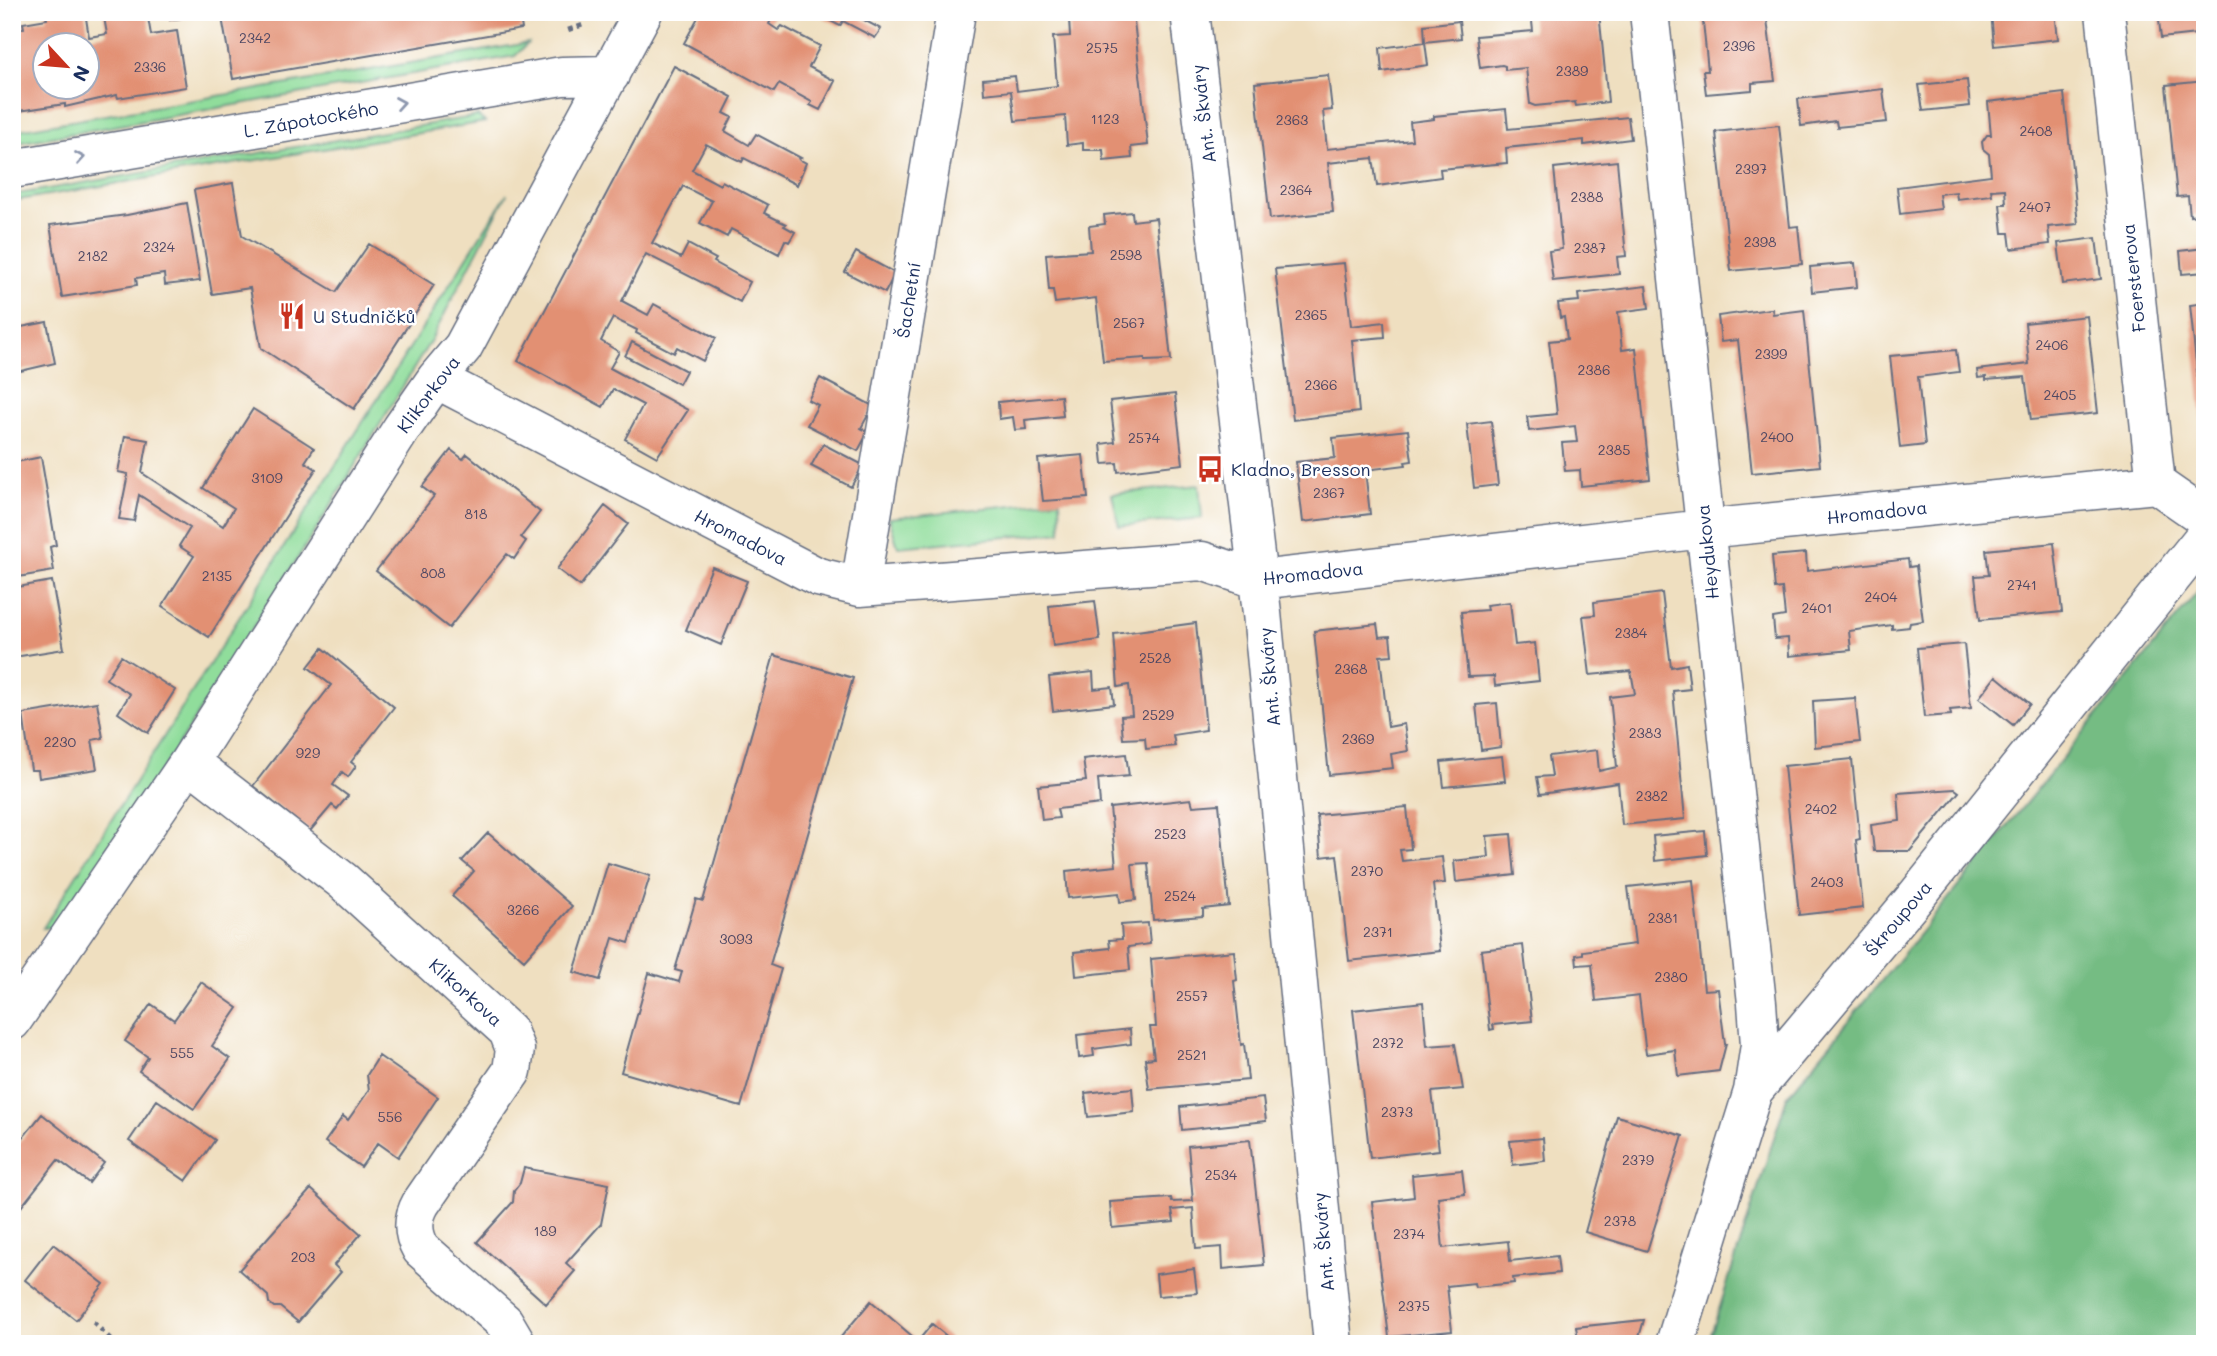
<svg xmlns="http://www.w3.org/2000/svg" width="2217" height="1356" font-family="Mali,sans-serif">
	<rect width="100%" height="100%" fill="#fff"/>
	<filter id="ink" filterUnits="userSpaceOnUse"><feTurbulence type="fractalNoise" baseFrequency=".0143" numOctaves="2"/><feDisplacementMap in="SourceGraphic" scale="14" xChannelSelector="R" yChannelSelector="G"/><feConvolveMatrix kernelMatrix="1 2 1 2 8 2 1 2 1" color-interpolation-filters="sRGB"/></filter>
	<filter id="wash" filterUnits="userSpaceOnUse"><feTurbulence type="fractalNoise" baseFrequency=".00686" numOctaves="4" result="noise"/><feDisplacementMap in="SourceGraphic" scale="28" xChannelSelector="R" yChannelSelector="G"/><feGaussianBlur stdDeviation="1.57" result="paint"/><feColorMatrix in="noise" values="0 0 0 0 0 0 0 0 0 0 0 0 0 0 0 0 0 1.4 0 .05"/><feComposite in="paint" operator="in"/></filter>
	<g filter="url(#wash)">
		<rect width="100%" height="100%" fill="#efdfc0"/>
		<path fill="#90dd9b" stroke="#56867c" stroke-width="2" d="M528,43L515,56L12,144V131Z
			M478,116L485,122L12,201V195Z
			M507,194L431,340L317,528L64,923L57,927L43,928Z
			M1199,485L1202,518L1119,526L1112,494Z
			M1060,500L1061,532L898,547L889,518Z"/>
		<path fill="#74bc83" stroke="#487670" stroke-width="2" d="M2205,583V1344H1708L1787,1097Z"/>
		<g id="blocks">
			<path fill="#e29073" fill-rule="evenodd" d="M46,12H85L89,37L107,34L103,12H147L151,35L177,31L186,87L118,98L117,95L65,107V104L12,112V30L24,28L23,23L47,19ZM46,46H88V88H46Z
				M169,12H205V14L170,20Z
				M221,12H519L522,29L233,79Z
				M701,12H775L769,24L778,30L782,26L820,46L809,67L835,81L820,110L810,105L812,102L779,84L774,92L684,43Z
				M813,12H862L860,18L881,29L875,38L843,21L840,26Z
				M1133,12L1148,145L1131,147L1132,158L1104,161L1103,150H1083V143L1067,145L1065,116L1015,121L1011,91L984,94L983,79L1015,76L1017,91L1057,86L1053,37L1070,36L1069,19Z
				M1284,12H1312L1313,16L1284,18Z
				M1531,12H1599L1608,102L1576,106L1575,102L1535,106L1530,104L1526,68L1505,70V66L1502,65L1480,68L1476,36L1533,31Z
				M1702,12H1766L1775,81L1752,83V90L1706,94L1703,71H1708Z
				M1991,12H2055L2058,39L1994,46Z
				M2158,12H2205V33L2161,38Z
				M1459,21L1461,38L1425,42L1424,25Z
				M1425,42L1428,65L1382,72L1380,48Z
				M674,66L732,97L724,113L732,117L725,131L749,145L756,134L801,158L799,159L806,163L797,185L744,158L742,162L706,144L692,170L720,185L722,181L768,205L764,213L786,224L784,226L795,232L789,242L785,240L779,254L731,229L727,237L700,223L712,201L683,186L652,243L681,258L688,244L716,259L714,262L750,282L740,302L646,254L637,271L622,301L648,315L654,304L716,338L703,361L677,347L674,353L636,333L637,330L613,318L607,329L601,341L619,352L610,368L688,410L657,457L625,439L643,405L613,389L603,407L518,361Z
				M1328,75L1332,110L1323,111L1327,149L1412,140L1410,122L1434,119V116L1506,109L1508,129L1628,117L1631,139L1584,145V140L1506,148L1507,163L1440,169L1441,177L1377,186L1373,158L1328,163L1333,212L1270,219L1255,83Z
				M1967,80L1970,106L1923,111L1919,85Z
				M2205,81V214L2190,216L2188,196L2177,197L2166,85Z
				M1883,89L1887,122L1837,127L1836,121L1801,126L1798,99Z
				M2064,93L2078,224L2048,227L2050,244L2011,249L2009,233H2003L2000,204H2006L2005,189L1991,190L1992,195L1957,199L1956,192L1939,194L1941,209L1900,214L1897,187L1991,175L1989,154L1983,149L1982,142L1987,135H1991L1988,102Z
				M1779,125L1790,227L1798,226L1802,264L1731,271L1716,132Z
				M1617,161L1626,256L1617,257L1619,274L1553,281L1549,251L1562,249L1554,168Z
				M233,183L242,236L336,292L369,244L434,285L354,409L261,348L250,288L212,294L194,190Z
				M187,203L200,281L165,285L164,274L136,278L137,285L62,297L50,225L127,215Z
				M1132,212L1133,221L1156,218L1171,360L1145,361V358L1103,361L1096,298L1055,303L1053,290H1049L1046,254L1091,251L1089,226L1105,224L1104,215Z
				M2096,238L2101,279L2063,284L2058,243Z
				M2205,248V272L2182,274L2180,251Z
				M856,252L895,273L885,293L845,272Z
				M1344,263L1351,326L1384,322L1385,337L1352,340L1359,412L1293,420L1275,269Z
				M1855,263L1857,287L1812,292L1810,267Z
				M12,284L21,327L47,322L55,363L12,373Z
				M1646,286L1649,308L1618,312L1622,350L1636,348L1650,479L1581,486L1580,470L1565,471L1562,443L1577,442L1575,426L1529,431L1527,417L1557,414L1549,341L1567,339L1564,317L1560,318L1558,303L1579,301L1578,294Z
				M2205,303V420H2202L2190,305Z
				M1770,309H1772L1773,314L1804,310L1820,466L1752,473L1738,340L1721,342L1718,316Z
				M2087,316L2098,413L2031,420L2025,377L1986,380V377L1978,378L1977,370L2029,364L2025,323Z
				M632,342L686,371L679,384L625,356Z
				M1956,350L1959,372L1918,377L1925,445L1900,448L1890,356Z
				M820,378L873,406L861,428L868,432L858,451L807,425L818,405L808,400Z
				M1175,394L1183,464L1118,472L1117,463L1103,464L1101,444L1115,442L1110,401Z
				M1061,396L1063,416L1025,420L1026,429L1015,430L1013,417L999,419L998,402Z
				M253,409L314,448L305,462L316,469L209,637L162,606L194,556L179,546L190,528L139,495L134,521L119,519L128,474L118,472L125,436L148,440L142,473L223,526L234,508L203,488Z
				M1491,421L1498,485L1474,488L1467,424Z
				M1408,430L1412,461L1405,462L1406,465L1365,470L1370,514L1303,522L1296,462L1335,458L1333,438Z
				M823,444L863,465L851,487L811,466Z
				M451,450L463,459L467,454L540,512L521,537L526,541L514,559L507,554L449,628L376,571L434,496L422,487Z
				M1083,455L1088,498L1043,501L1038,459Z
				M41,457L56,545L50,547L54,571L12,578V463Z
				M605,506L628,524L580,586L557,569Z
				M2054,543L2062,612L1980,620L1975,576L1989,575L1986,550Z
				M1806,553L1807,571L1908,559L1909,567L1916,566L1923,621L1910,623L1909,627L1892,629V625L1849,631L1851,650L1789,656L1788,638L1775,639L1773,618L1785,616L1782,588L1775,589L1772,556Z
				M712,567L747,581L721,645L686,630Z
				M52,581L64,649L14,657L12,588Z
				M1662,593L1671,667L1687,664L1690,689L1673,691L1685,819L1622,825L1618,783L1540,794L1537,777L1552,776L1549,756L1597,750L1599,771L1617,767L1610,697L1635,694L1631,671L1590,675L1583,616L1595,615L1594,602Z
				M1095,601L1100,640L1053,646L1049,606Z
				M1510,602L1515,645L1535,643L1539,681L1495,686L1494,676L1468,677L1461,612L1487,610L1486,605Z
				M1196,623L1206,730L1173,735L1175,746L1146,749L1145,738L1123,739L1121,716L1132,715L1129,685L1118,687L1114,634Z
				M1377,624L1379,637L1390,636L1392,655L1380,656L1388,727L1404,724L1408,751L1391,754L1393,768L1329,775L1314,631Z
				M1964,644L1971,708L1950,710L1951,715L1924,717L1917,648Z
				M323,648L394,707L351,762L356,766L348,777L342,772L333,785L348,796L337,809L332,805L310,831L253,786L331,685L308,667Z
				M774,655L853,678L770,965L781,969L741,1107L621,1072L649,973L679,982L682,972L675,970L696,899L703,901Z
				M121,656L175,690L148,733L118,713L130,694L106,679Z
				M1093,672L1094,689L1112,687L1114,704L1053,711L1049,677Z
				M1996,676L2030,704L2013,725L1979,698Z
				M1855,698L1860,742L1815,747L1813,701Z
				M97,702L103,738L92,740L97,769L39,778L38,770H31L23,714Z
				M1497,703L1501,747L1481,750L1476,705Z
				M1126,754L1129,776L1098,779L1100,804L1057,809L1059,818L1042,820L1038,786L1086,781L1083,759Z
				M1502,756L1505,781L1444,787L1441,762Z
				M1852,759L1860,839L1856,840L1863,908L1799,915L1784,766Z
				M1955,789L1959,792L1910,851H1874L1871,825L1900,821L1898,793Z
				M1191,799L1193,806L1219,804L1229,906L1203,909V916L1153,920L1148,863L1132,864L1136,900L1120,902L1119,893L1068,898L1066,871L1116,866L1110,808Z
				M1407,807L1411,849L1400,850L1402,861L1442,857L1445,883L1433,884L1440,951L1349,961L1337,855L1321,857L1317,815Z
				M1705,831L1707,855L1655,861L1653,836Z
				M488,833L572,906L524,960L452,896L474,871L462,861Z
				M1511,834L1515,875L1456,882L1454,861L1489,857L1487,836Z
				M608,863L650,876L629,943L613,938L600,980L574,972Z
				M1693,880L1704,990L1718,989L1725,1044H1726L1719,1071L1678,1076L1675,1050L1646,1054L1639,996L1596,1001L1592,964L1577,965L1576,955L1583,954V951L1635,944L1628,887Z
				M1148,923L1150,944L1128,947L1130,970L1076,976L1074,952L1110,948L1109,940L1122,939L1121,925Z
				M1523,945L1532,1021L1493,1025L1494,1029L1490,1030L1481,950Z
				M1234,951L1237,980L1234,981L1241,1045L1244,1044L1248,1080L1149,1089L1145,1059L1154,1058L1150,1027H1156L1151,959Z
				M201,982L238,1008L212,1046L230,1059L194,1109L139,1071L148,1057L125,1041L151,1004L174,1020Z
				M1423,1002L1427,1046L1455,1044L1463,1089L1432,1092L1439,1150L1370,1158L1353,1010Z
				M1130,1029L1131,1044L1093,1049L1094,1056L1079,1058L1077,1035Z
				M379,1056L438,1097L398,1157L378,1143L361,1167L325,1142L343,1116L348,1120L369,1090L367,1075Z
				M1132,1088L1134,1112L1088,1117L1085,1093Z
				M1263,1098L1266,1121L1182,1130L1180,1107Z
				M157,1100L215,1140L186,1181L129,1141Z
				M42,1114L104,1163L89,1183L58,1160L21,1207L12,1200V1151Z
				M1617,1116L1683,1136L1647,1251L1585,1232Z
				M1543,1138L1545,1161L1513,1165L1510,1141Z
				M1250,1140L1264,1265L1223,1269L1222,1247L1196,1249L1193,1208L1172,1210L1174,1222L1112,1228L1110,1202L1171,1198L1172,1202L1193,1201L1188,1146Z
				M524,1168L609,1184L601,1224L566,1263L575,1271L546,1304L477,1242L513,1202L514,1191L520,1183Z
				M1462,1170L1465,1194L1438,1197L1443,1248L1508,1241L1510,1261L1557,1256L1559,1273L1513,1278L1514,1283L1475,1287L1474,1283L1447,1286L1452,1331L1389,1337L1372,1202L1414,1197L1412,1175Z
				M311,1189L361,1234L334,1265L341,1272L298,1322L280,1307H274L269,1303L268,1296L239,1270Z
				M53,1244L104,1284L76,1320L25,1280Z
				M1194,1269L1197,1293L1158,1296L1156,1274Z
				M871,1301L918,1341L932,1324L956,1344H835Z
				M1644,1320L1637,1344H1579L1576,1327Z"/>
		</g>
	</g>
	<g filter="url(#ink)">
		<use href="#blocks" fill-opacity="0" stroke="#656d80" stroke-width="2"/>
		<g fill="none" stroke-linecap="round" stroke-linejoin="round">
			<defs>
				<path id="minor" d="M1190,12L1262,613L1333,1344
					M1649,12L1757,1003L1760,1045L1753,1091
					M2105,12L2156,484L2205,518
					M12,169L562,76L610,75
					M436,379L818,577L860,587L1202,561L1259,580L1704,529L2156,484
					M860,587L956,12
					M189,762L343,881L508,1031L515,1049L512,1071L421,1203C412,1219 412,1233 421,1249L504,1322L517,1344
					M12,1021L189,762L402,428L436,379L463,347L643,12
					M1675,1344L1753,1091L1914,899L2205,536"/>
			</defs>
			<use href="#minor" stroke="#656d80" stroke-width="41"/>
			<path stroke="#656d80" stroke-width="4.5" stroke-dasharray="5 5" stroke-linecap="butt" d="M568,30L586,24
				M93,1322L116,1344"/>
			<use href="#minor" stroke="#fff" stroke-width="38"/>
		</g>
		<defs><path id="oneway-chevron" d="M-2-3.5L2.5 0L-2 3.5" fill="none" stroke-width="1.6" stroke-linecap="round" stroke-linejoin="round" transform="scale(1.75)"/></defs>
		<g stroke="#8d97ae">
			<use href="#oneway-chevron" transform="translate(400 103) rotate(-10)"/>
			<use href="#oneway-chevron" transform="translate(80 158) rotate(-10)"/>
		</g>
	</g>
	<defs>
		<symbol id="restaurant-bare" viewBox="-9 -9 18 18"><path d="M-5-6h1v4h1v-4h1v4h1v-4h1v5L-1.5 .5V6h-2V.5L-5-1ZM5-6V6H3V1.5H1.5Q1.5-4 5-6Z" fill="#c8321e" stroke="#fff" stroke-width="2.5" paint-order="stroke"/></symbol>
		<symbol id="bus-bare" viewBox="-9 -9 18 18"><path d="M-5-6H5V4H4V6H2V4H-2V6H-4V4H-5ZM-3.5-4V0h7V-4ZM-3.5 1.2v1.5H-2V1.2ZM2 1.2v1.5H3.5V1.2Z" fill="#c8321e" stroke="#fff" stroke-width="2.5" paint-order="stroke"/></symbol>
	</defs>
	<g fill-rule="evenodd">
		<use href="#restaurant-bare" x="273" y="297" width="38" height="38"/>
		<use href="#bus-bare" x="1191" y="450" width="38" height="38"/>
	</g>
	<g text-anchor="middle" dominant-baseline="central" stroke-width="5" stroke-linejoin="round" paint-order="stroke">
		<g font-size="14" fill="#4d4763">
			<text x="255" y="37">2342</text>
			<text x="1739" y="45">2396</text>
			<text x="1102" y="47">2575</text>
			<text x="150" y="66">2336</text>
			<text x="1572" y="70">2389</text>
			<text x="1105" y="118">1123</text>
			<text x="1292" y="119">2363</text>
			<text x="2036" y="130">2408</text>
			<text x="1751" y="168">2397</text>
			<text x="1296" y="189">2364</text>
			<text x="1587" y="196">2388</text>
			<text x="2035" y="206">2407</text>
			<text x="1760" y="241">2398</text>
			<text x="159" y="246">2324</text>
			<text x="1590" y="247">2387</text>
			<text x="1126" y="254">2598</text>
			<text x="93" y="255">2182</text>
			<text x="1311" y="314">2365</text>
			<text x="1129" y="322">2567</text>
			<text x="2052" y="344">2406</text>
			<text x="1771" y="353">2399</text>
			<text x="1594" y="369">2386</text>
			<text x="1321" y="384">2366</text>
			<text x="2060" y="394">2405</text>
			<text x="1777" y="436">2400</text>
			<text x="1144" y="437">2574</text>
			<text x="1614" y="449">2385</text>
			<text x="267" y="477">3109</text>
			<text x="1329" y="492">2367</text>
			<text x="476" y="513">818</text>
			<text x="433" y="572">808</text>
			<text x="217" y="575">2135</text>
			<text x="2022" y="584">2741</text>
			<text x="1881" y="596">2404</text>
			<text x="1817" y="607">2401</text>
			<text x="1631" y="632">2384</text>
			<text x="1155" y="657">2528</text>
			<text x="1351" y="668">2368</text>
			<text x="1158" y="714">2529</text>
			<text x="1645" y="732">2383</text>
			<text x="1358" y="738">2369</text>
			<text x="60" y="741">2230</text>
			<text x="308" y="752">929</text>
			<text x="1652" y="795">2382</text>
			<text x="1821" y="808">2402</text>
			<text x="1170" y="833">2523</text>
			<text x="1367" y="870">2370</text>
			<text x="1827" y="881">2403</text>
			<text x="1180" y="895">2524</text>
			<text x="523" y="909">3266</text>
			<text x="1663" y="917">2381</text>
			<text x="1378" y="931">2371</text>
			<text x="736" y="938">3093</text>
			<text x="1671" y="976">2380</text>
			<text x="1192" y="995">2557</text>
			<text x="1388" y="1042">2372</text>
			<text x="182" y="1052">555</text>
			<text x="1192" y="1054">2521</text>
			<text x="1397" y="1111">2373</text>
			<text x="390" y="1116">556</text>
			<text x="1638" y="1159">2379</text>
			<text x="1221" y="1174">2534</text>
			<text x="1620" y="1220">2378</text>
			<text x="545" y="1230">189</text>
			<text x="1409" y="1233">2374</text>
			<text x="303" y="1256">203</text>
			<text x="1414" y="1305">2375</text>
		</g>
		<g font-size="18" fill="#1b2f5e" stroke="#fff">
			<text transform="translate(1203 114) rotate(-97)">Ant. Škváry</text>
			<text transform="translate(311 119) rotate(-10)">L. Zápotockého</text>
			<text transform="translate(2133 278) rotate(-96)">Foersterova</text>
			<text transform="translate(908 300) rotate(-81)">Šachetní</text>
			<text transform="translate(428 394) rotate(-53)">Klikorkova</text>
			<text transform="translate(1877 512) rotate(-6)">Hromadova</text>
			<text transform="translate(741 537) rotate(27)">Hromadova</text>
			<text transform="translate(1707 552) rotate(-96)">Heydukova</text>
			<text transform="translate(1313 573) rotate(-6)">Hromadova</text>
			<text transform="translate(1269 677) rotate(-95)">Ant. Škváry</text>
			<text transform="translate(1898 918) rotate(-50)">Škroupova</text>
			<text transform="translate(466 992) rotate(42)">Klikorkova</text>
			<text transform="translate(1323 1242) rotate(-95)">Ant. Škváry</text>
		</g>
		<g font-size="18" fill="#1b2f5e" stroke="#fff" text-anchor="start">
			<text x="313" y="316">U Studničků</text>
			<text x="1231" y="469">Kladno, Bresson</text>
		</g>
	</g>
	<rect width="2217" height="1356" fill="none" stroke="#fff" stroke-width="42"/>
	<g transform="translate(66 66) rotate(116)"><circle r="33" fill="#ffffff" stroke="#a4acbf" stroke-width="2"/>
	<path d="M0-5L12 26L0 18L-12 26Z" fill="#c8321e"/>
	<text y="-10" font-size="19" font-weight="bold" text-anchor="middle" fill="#1b2f5e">N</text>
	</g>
</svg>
